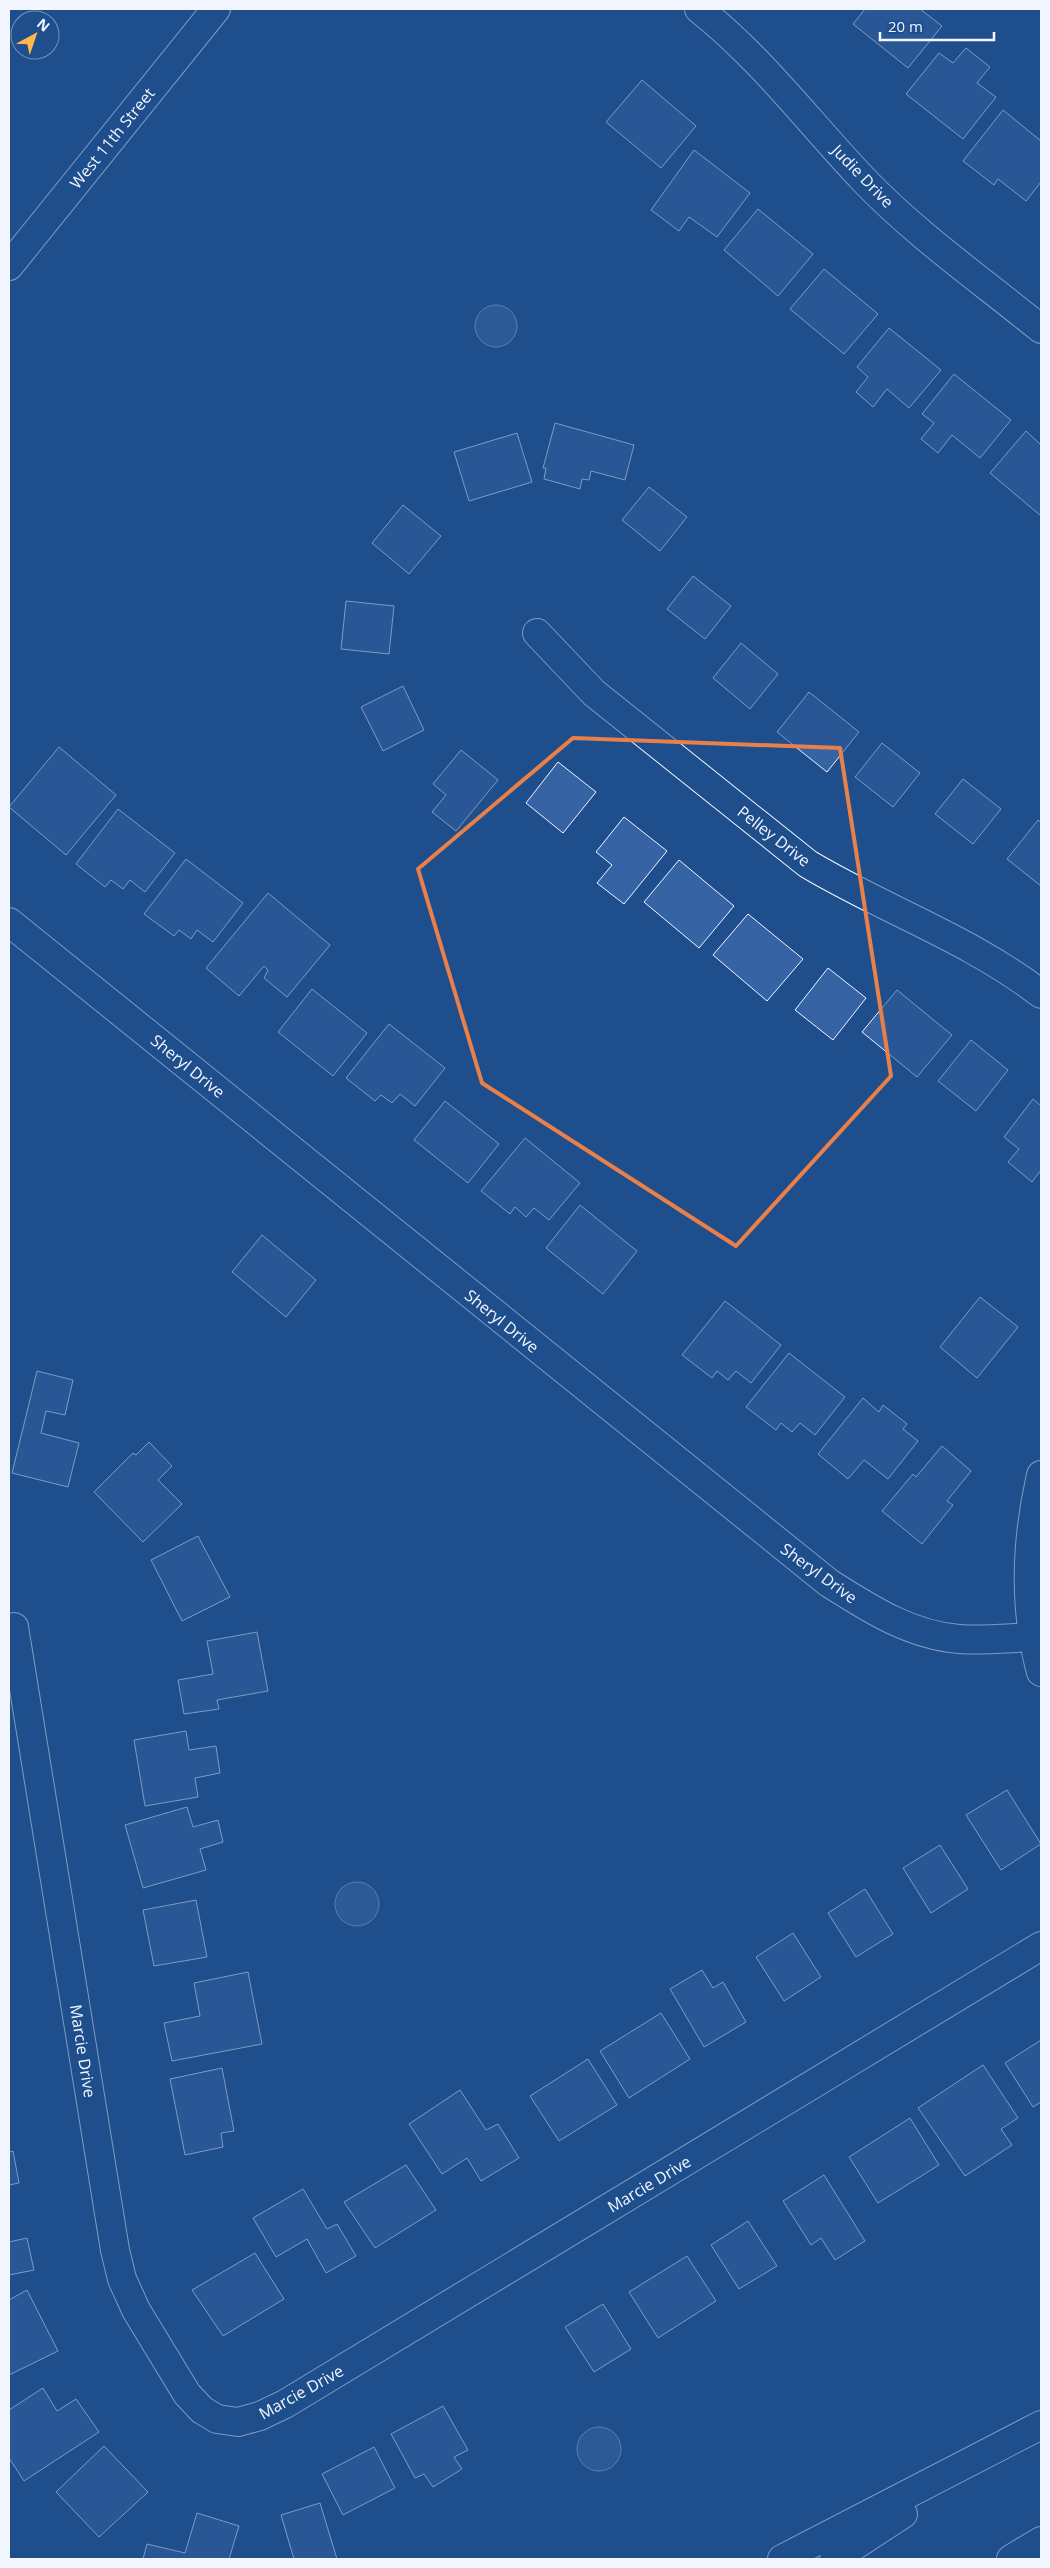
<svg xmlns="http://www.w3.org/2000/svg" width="1050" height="2568" font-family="'Open Sans',sans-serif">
	<rect width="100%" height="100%" fill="#1f4e8c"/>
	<path fill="#3b69a3" stroke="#a8bbd7" d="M475 326a21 21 0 1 1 42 0a21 21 0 1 1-42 0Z
		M335 1904a22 22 0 1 1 44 0a22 22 0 1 1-44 0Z
		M577 2449a22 22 0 1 1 44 0a22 22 0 1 1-44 0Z"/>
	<path fill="#3563a3" stroke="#f2f6ff" d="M865,9H920L942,26L908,68L853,24Z
		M966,48L990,67L977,83L996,97L963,139L906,94L939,53L953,63Z
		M642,80L696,126L661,168L606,122Z
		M1003,110L1041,141V182L1026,201L998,179L994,185L963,161Z
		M694,150L750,193L717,237L689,217L679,231L651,210Z
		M758,209L813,254L778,296L724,250Z
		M824,269L878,314L844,354L790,309Z
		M889,328L941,370L909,408L887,389L873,407L856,392L868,377L857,367Z
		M954,374L1011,420L980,458L952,435L938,453L921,439L934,423L922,414Z
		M555,423L634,445L625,480L591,471L589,480L582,479L580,489L544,479L546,468H543Z
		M1026,431L1041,445V516L990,473Z
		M517,433L532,482L469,501L454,452Z
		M649,487L687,517L660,551L622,520Z
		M403,505L441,536L409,574L372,543Z
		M693,576L731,606L705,639L667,609Z
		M346,601L394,606L389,654L341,649Z
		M741,643L778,674L750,709L713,678Z
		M403,686L424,730L383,751L361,707Z
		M809,692L859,732L827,772L777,732Z
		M882,743L920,773L893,807L855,777Z
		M59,747L116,795L66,855L9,807Z
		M461,750L498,780L456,831L432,812L446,795L433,784Z
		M558,762L596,792L563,833L526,803Z
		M963,779L1001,809L973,844L935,814Z
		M118,809L175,853L145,892L130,880L123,889L111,880L105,887L76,864Z
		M624,817L667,851L624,904L597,883L612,865L596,852Z
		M1038,820L1041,823V886L1007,859Z
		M186,859L243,903L213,942L197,930L191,939L179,930L174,936L144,914Z
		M679,860L734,906L699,948L644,902Z
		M268,893L330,945L287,997L264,978L268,970L264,966L239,996L206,968Z
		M748,914L803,959L767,1001L713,955Z
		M828,968L866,998L833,1040L795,1010Z
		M312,989L367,1033L333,1076L278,1032Z
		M897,990L952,1035L917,1077L862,1032Z
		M389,1024L445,1068L415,1106L400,1094L392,1103L381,1095L375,1101L346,1078Z
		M971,1040L1008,1070L976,1111L938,1081Z
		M1033,1099L1041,1106V1170L1032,1182L1008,1162L1019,1149L1004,1137Z
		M445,1101L499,1144L468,1183L414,1140Z
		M525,1138L580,1183L549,1220L534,1208L526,1217L515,1207L510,1214L481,1191Z
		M580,1205L637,1251L603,1294L546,1248Z
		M262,1235L316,1280L286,1317L232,1272Z
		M980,1297L1018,1327L977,1378L940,1347Z
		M725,1301L781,1345L751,1383L736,1371L728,1380L717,1371L712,1378L682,1355Z
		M789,1353L845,1397L815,1435L800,1423L792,1432L781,1423L776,1430L746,1407Z
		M37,1371L73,1380L65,1415L46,1411L41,1433L79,1443L68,1487L12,1473Z
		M863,1398L879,1412L883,1405L907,1424L903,1429L918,1441L888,1479L864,1460L848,1479L818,1454Z
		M149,1442L172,1466L158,1480L182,1504L143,1542L94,1492L133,1453L136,1455Z
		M942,1446L971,1471L947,1501L953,1505L922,1544L882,1511L913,1474L916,1477Z
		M198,1536L230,1597L182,1621L151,1560Z
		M257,1632L268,1691L217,1700L219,1709L184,1714L178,1680L213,1674L207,1641Z
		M186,1731L189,1750L216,1746L220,1773L195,1778L198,1797L145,1806L134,1740Z
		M1007,1790L1041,1844L1001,1870L966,1815Z
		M187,1807L193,1827L218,1820L223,1842L200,1849L206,1870L143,1888L125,1825Z
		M940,1845L968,1889L931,1913L903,1868Z
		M865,1889L893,1934L856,1957L828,1913Z
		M196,1900L207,1957L154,1966L143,1910Z
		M793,1933L821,1977L784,2001L756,1957Z
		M702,1970L713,1988L723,1982L746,2022L704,2047L670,1989Z
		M248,1972L262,2044L172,2061L164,2023L200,2016L194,1983Z
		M661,2013L690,2059L629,2098L600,2051Z
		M1041,2040V2102L1033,2107L1005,2063Z
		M588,2059L617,2105L559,2141L530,2096Z
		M983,2065L1018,2118L1001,2129L1012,2145L965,2176L918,2108Z
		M222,2068L234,2131L221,2133L223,2147L185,2155L170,2079Z
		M460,2090L486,2130L498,2124L519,2158L481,2181L467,2158L442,2174L409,2124Z
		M910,2118L939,2165L878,2203L849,2157Z
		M13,2151L19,2183L9,2185V2152Z
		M406,2165L436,2210L375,2248L344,2202Z
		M824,2175L865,2241L835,2260L821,2238L811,2245L783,2201Z
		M303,2189L327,2229L337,2224L356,2256L326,2273L307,2239L276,2257L253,2218Z
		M748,2221L777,2266L739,2289L711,2245Z
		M27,2238L34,2270L9,2275V2242Z
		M255,2253L284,2299L223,2336L192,2290Z
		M687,2256L716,2301L658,2338L629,2292Z
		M27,2290L58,2351L9,2375V2300Z
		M603,2304L631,2349L594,2372L565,2327Z
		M43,2388L57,2411L76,2399L99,2432L24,2481L9,2458V2410Z
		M443,2406L468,2450L454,2457L462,2469L433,2487L424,2474L415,2478L391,2434Z
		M104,2446L148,2492L99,2537L56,2492Z
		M374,2447L395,2488L343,2515L322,2474Z
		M320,2503L337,2559H294L281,2515Z
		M197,2513L239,2526L229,2559H143L147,2544L185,2553Z"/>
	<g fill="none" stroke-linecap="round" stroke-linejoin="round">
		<defs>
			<path id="minor" d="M699,9C761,58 808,121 862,178C915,234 981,280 1041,329
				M9,266L216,9
				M537,633L594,693L808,864C885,910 970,939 1041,994
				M9,922L829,1583C870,1609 910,1635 959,1639C983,1641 1008,1638 1032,1637
				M1041,1475C1026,1541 1023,1607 1041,1672
				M14,1627L115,2250L122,2279L136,2310L187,2394L202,2410L217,2419L238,2422L260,2416L285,2404L1041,1946"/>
			<path id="motorway" d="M782,2559L1041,2425
				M834,2559L903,2514
				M1011,2559L1041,2541"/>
		</defs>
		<use href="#minor" stroke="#f2f6ff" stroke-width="30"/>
		<use href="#motorway" stroke="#f2f6ff" stroke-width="30"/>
		<use href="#minor" stroke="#1f4e8c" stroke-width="28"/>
		<use href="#motorway" stroke="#1f4e8c" stroke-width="28"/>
	</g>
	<path d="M0 0H1050V2568H0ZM573,738L840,748L891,1076L736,1246L482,1083L418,869Z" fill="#1f4e8c" fill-opacity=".55" fill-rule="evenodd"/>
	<path fill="none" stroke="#ea8049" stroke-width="4" stroke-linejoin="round" d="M573,738L840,748L891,1076L736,1246L482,1083L418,869Z"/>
	<g text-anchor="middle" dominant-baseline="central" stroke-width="4" stroke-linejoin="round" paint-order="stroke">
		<g font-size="16" fill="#f2f6ff" stroke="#1f4e8c">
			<text transform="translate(112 138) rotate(-51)">West 11th Street</text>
			<text transform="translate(863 176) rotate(46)">Judie Drive</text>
			<text transform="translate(774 836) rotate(38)">Pelley Drive</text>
			<text transform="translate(188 1066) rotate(39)">Sheryl Drive</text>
			<text transform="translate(502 1321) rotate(39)">Sheryl Drive</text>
			<text transform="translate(819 1573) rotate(36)">Sheryl Drive</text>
			<text transform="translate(83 2051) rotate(81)">Marcie Drive</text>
			<text transform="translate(649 2184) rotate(-31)">Marcie Drive</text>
			<text transform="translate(301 2392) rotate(-29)">Marcie Drive</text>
		</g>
	</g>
	<rect width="1050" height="2568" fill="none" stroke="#f2f6ff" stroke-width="20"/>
	<g transform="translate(35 35) rotate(40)"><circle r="24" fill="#1f4e8c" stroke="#7391ba"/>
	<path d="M0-4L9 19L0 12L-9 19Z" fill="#ffb74d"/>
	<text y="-8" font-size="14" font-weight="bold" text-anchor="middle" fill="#f2f6ff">N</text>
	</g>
	<path d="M880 32v8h114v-8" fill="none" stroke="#f2f6ff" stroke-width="2.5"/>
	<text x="888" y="32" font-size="15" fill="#f2f6ff" stroke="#1f4e8c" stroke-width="4" paint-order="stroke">20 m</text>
</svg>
